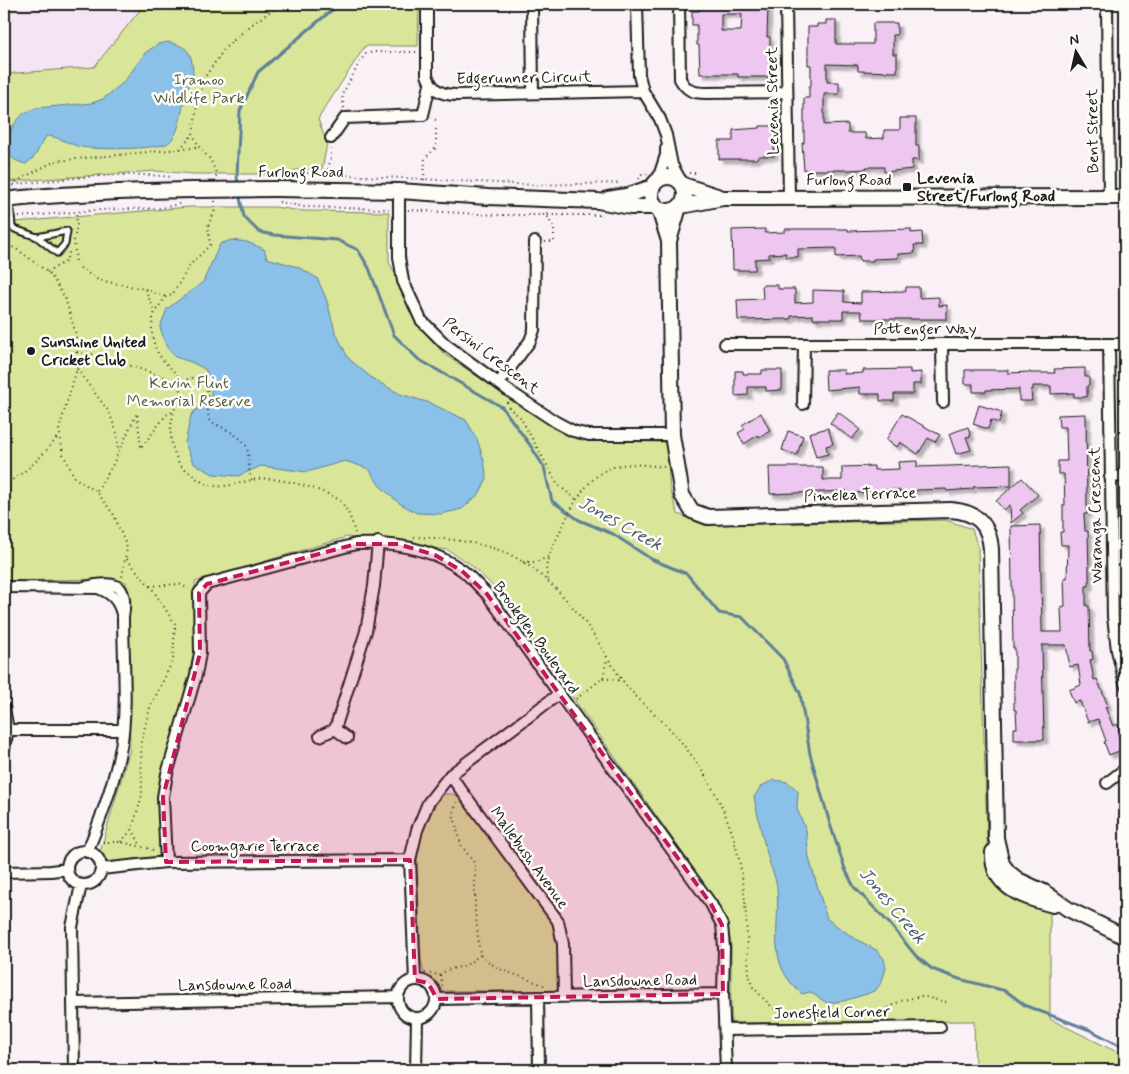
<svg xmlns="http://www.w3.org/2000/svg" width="1129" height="1074" font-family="Mynerve,sans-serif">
	<defs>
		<filter id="shadow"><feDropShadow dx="4" dy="4" stdDeviation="1" flood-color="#0004"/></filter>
	</defs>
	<rect width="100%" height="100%" fill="#faf1f6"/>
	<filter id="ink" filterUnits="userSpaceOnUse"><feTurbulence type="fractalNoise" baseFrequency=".02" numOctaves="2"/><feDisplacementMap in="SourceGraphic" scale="10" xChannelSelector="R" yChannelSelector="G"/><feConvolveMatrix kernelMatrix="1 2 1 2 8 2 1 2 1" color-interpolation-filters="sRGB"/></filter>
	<g filter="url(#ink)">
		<path fill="#f6e4f4" d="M4,4H145L94,67L4,74Z"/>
		<path fill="#d9e699" stroke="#7a815a" d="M145,4H419L418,46H365L318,119L327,144L322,169H303L274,174H194L155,171L4,182V74L94,67Z
			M189,207H274L303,211L389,212V262L427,335L444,354L543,420L570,436L602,441L666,442L670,489L678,514L705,525L946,520L972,529L978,548L988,867L995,883L1002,893L1050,911V1019L1125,1056V1070H975L974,1021L731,1023V946L728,926L718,903L496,589L470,564L448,550L347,537L195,582L196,650L165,770L162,856L105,864L100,852L130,749L126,582L105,579L4,581V223Z
			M444,794H453L460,797L554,923L558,944L559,991H442L436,983L424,974L421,960L417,859L422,830L436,804Z"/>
		<path fill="#8bc1e8" stroke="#5f7f96" d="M168,42C176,44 186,46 190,55C192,60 193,68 193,74C192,82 187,88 185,95C182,108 180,138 166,144C155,149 96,150 82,147C69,145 59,136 46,136L35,156L26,164C13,161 8,156 4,143L15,123L24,113L36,108L92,103L103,99L124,82L145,53L158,44Z
			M231,240L247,242L264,249L267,258L298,267L317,278L326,298L335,331L348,358L373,379L400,394L430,403L466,420L477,439L484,461L487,479L479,494L462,509L441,514L417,513L399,503L379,485L369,469L345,461L307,472L261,466L238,476L213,474L193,463L185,443L191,415L211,394V382L205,369L191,362L175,357L166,346L160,327L167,309L203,282L220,244Z
			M774,780L788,782L798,791L797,809L806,830L809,858L827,919L854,938L878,951L884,959L886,968L882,981L876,990L867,994L843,1001L827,1003L810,992L802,994C764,962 781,928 777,887C776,877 770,867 768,857C762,837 758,817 754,797L761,786Z"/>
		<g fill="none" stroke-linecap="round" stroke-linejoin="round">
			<path stroke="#5f7f96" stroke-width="3" d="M238,187L237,175L240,111L258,72L339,4
				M239,193L244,217L259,232L274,235L337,240L358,250L369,268L394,335L418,359L502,407L530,445L544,467L552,501L579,520L613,534L651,559L687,574L719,613L742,617L783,659L800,693L810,754L830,824L845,869L854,887L889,923L916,956L932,969L959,979L1006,991L1026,1006L1090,1030L1125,1048"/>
		</g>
		<path fill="#edc7f0" stroke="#1c1c1c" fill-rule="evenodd" filter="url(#shadow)" d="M699,4H768L767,37H770L769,77H738V74H700L699,45H697V25H692V11H699ZM721,14H742L741,31H721Z
			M826,20H836V44H873V23H897V35H893V54H897V72L858,71V65L827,64V82H839V94H824V125L848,124V133H865L866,139L884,138V130H900V118H916V146H919V160H912V169L884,172V167H866V169L848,170H804L802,143H804V98H809V86H811V65H808V27H817V24H826Z
			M760,126H774V156H759L756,159H719V141H733V130L760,128Z
			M765,229V233L785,232V229H848V231L911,229V233L922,232L923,245H914L915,253L898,254V258L873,259V261H860L859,256L836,257V248L798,249V257H786V253L769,254V258L755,259V270H733L732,230Z
			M762,285H778V289H795V303L813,302V290L844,291V302L861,303V292L906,291V287H919V298L939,297V306L947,305V319H862L861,311H843V319H813V315L791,316V319L738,320L737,300L763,299Z
			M1085,368V377H1089V385L1087,386V397H1074V393L1051,394V386H1033V390H1031L1032,401H1019V389L986,390V392H973V384H965V370H1008V373L1030,372V373H1055L1054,369Z
			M910,369V373L921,372V384H913V394H894V401H880V394H860V387L826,390L825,370H844V374L863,373V370Z
			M762,370H782V390L766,391V387H748V395L735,396V371H743V374H762Z
			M979,405L1002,412L999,423L991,420L988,429L973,424Z
			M838,412L860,429L852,439L830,423Z
			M761,413L770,431L759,437L758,435L744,444L738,433L745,429L742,425Z
			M902,414L940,435L935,442L928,438L918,454L900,442L897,447L886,440Z
			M1086,414L1087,514H1084L1085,531H1088L1089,573V586H1086V606H1089L1090,651H1092L1093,659L1090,660L1094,680L1097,679L1108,706L1105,707L1113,726L1117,724L1120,733L1118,734L1124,749L1109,755L1104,742L1106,741L1098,719L1088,722L1080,701L1074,703L1069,690L1081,685L1078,665L1070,667L1066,645H1042L1044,740H1014V728H1017L1016,710H1014V669H1015V648H1013L1011,526L1040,525L1042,632H1062L1061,607L1065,606L1064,578H1067L1068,545H1061L1060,532H1063V505H1065L1064,474H1058V461H1067L1066,427H1059L1058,415Z
			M968,427L971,436L966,437L971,450L956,454L949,434Z
			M828,428L833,444L826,446L828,454L816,457L809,433Z
			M788,431L803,436L797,455L782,450Z
			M917,461V467L1011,464V486L973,487V489L959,490L947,491L946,489L917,490V491L899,492V490H882V492L847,493V491L770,494L769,467H823V480H842V467L874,466V470L899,469L898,462Z
			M1022,478L1038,495L1020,510L1023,513L1011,523L1010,505L1004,510L996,501Z"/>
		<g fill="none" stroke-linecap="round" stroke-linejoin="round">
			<defs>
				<path id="lane" d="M10,200L12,228L37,237L67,231L65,244L57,253L37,237"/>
				<path id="street" d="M427,4V75C432,90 441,95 457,95L643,91
					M532,4L533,93
					M637,4L639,75L643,91L660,119L666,135L672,165L682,183
					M679,4L680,79C687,91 693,93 706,93L787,92
					M786,4L789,197
					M1107,4L1109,197
					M331,138L345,118L423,115L430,85
					M658,179L666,155V149
					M399,191V257L403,281L421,320L445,344L509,391L556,422L573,431L589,435H672
					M725,344H1125
					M942,344L943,402
					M1109,344L1113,617L1117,650L1125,684
					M499,383L530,341L534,330L535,242
					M803,404L804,344
					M1110,477L1125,476
					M4,587L98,588C111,593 118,599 122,614
					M85,587C115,581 129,582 123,617C123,657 128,708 121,747C114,782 101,819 87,852
					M335,729L366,631L374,586L378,542
					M8,730H122
					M320,736L335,729L347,738
					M4,749L8,730L4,708
					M450,775L558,921L563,944L564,997
					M1107,783L1125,769
					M67 868a17 17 0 1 1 34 0a17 17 0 1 1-34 0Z
					M166,862L163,797L167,774L196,675L200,653L199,593L207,584L356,544C393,542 431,548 462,570C471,577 479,587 487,594L711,904L722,925L724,948L723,994L726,1070
					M101,869L166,862L410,860
					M4,872L51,871L67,869
					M398 999a19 19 0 1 1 38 0a19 19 0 1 1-38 0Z
					M415,980L410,860L417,830L428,803L450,775L559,694
					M538,997L539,1070
					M437,999L723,994
					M73,1003L398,997
					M725,1030L940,1027
					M74,1070L72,927L81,885
					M416,1070L417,1018"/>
				<path id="secondary" d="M651 194a17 17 0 1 1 34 0a17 17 0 1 1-34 0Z
					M683,185L720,197
					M275,189L399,191L488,197L598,201L631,207H657
					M608,199L626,196L652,187
					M4,200C67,193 131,191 194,190
					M681,206L723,198L1125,197
					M659,209L669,241L672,435L682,495L692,511L708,517L951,510C976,512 989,523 991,549L996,838L1002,864L1008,872L1018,880L1044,892L1068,909L1125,937
					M669,241L679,207
					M993,852C991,888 1024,897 1053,905"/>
			</defs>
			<use href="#lane" stroke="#1c1c1c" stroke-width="9"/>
			<use href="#street" stroke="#1c1c1c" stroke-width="14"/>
			<use href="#secondary" stroke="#1c1c1c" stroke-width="18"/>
			<path stroke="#1c1c1c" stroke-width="2" stroke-dasharray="1 4" stroke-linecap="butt" d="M344,108L342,95L361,60L366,54L374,52H418
				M180,149L198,147
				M689,173H697
				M327,174L331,157V149
				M287,176L306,173L535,185L621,183
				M216,177V172L210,159L199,147L193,134L197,106L205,77L225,48L251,25L281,4
				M639,179L642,174H649
				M424,180L425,158L436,148V120L431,118
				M4,185C57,181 118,170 171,177
				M13,186L17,181L55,161L180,149L193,134
				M215,201V210L208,226L210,245L191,264L172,295L166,297C163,301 158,307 155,312C149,327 152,347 162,359C167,365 176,372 179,379C183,390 180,395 176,405C169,425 168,443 179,463C182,467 187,470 190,473C215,496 230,483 258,479C275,476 329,490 341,502C349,511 352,522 355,533
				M279,202L305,207L389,209
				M408,210L497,215H603
				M19,217L97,210L162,208L183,203
				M75,235L77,226L76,212
				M74,240L76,265L98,280L145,289L155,312
				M4,242L21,252L50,274L65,298L76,334L77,369L59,429L63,454L75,478L97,492L114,515L127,548L122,577
				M545,242H554V228L547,216V210
				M47,272L65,262L70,251
				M145,289L166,297
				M77,352L98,355L179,382L205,374C209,390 206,405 209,420C219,427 244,436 247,448C250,460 247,467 252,480
				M77,369L109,412L117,433L118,452
				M507,402L509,408L520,417L558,485L577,500
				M4,485C28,471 42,457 59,435
				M97,491L112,466L137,413L141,448L166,415L174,411
				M414,537C448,538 495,543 523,562C546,577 566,598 583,620C598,639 608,661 622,680C636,699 654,712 670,729C697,759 721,797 733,836C747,881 746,928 749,975L752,986L763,998L772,1007L791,1018
				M548,559L546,568L548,581
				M523,562H536L548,557C565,524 581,471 622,465C636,463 651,466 665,467
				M150,586L179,584L189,589
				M603,678L623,681
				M576,699L603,678L607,658
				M457,802L453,813L461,845L475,864V910L480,955L497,968L546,986
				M132,829L141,846
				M103,842H121L151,849L154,851
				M121,842L132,829L142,795L141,741L150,708L173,660L175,624L153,590L126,558
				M425,973L440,975L447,970L465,966L480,955
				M440,975L442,983V989
				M871,1018L900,1001L921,996L946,1002"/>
			<use href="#lane" stroke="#fdfcf7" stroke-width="5"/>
			<use href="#street" stroke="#fdfcf7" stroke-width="10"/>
			<use href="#secondary" stroke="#fdfcf7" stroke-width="14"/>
			<defs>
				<path id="secondary-bridge" d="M194,190L275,189"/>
			</defs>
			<use href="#secondary-bridge" stroke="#1c1c1c" stroke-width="18" stroke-linecap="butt"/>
			<use href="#secondary-bridge" stroke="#fdfcf7" stroke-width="14"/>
		</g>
	</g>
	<path fill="#c2185b" fill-opacity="0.2" stroke="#c2185b" stroke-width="4" stroke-dasharray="10 6" stroke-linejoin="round" d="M356,544H398L435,555L462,571L487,594L711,904L722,925L723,994L437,999L428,983L415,980L410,860L166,862L163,797L200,653L199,593L207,584Z"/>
	<g fill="#1c1c1c" stroke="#fdfcf7" stroke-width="2">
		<rect x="902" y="182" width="10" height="10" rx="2.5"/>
		<circle cx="31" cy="351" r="5"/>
	</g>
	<g text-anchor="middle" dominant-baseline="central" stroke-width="5" stroke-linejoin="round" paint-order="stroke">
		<g font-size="16" fill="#1c1c1c" stroke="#fdfcf7">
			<text transform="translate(524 78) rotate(-1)">Edgerunner Circuit</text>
			<text transform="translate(773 101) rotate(-91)">Levenia Street</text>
			<text transform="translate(1093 131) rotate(-91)">Bent Street</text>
			<text x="301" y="172">Furlong Road</text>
			<text x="849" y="180">Furlong Road</text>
			<text x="925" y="329">Pottenger Way</text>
			<text transform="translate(491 356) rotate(37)">Persini Crescent</text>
			<text transform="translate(860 495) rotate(-2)">Pimelea Terrace</text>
			<text transform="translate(1096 515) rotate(-91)">Waranga Crescent</text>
			<text transform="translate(536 638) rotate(54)">Brookglen Boulevard</text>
			<text x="255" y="846">Coomgarie Terrace</text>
			<text transform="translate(529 858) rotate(54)">Mallebush Avenue</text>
			<text transform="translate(640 981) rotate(-1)">Lansdowne Road</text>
			<text transform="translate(235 985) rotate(-1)">Lansdowne Road</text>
			<text transform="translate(832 1013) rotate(-1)">Jonesfield Corner</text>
		</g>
		<g font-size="16" fill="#555942" stroke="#fdfcf7">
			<text x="199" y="80">Iramoo<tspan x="199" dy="18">Wildlife Park</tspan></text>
			<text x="189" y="383">Kevin Flint<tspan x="189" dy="18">Memorial Reserve</tspan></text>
		</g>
		<g font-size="16" font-weight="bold" fill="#1c1c1c" stroke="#fdfcf7" text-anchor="start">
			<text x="917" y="178">Levenia<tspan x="917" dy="18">Street/Furlong Road</tspan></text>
			<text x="41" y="342">Sunshine United<tspan x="41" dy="18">Cricket Club</tspan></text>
		</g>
		<g font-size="18" font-style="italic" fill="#485e6e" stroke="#fdfcf7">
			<text transform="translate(620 524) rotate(29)">Jones Creek</text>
			<text transform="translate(892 906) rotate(50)">Jones Creek</text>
		</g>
	</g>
	<rect width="1129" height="1074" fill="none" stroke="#fdfcf7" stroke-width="20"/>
	<rect x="10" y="10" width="1109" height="1054" fill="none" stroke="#1c1c1c" stroke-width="2" filter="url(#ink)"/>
	<g transform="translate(1076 52) rotate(351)" stroke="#fdfcf7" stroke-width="4" paint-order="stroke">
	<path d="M0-4L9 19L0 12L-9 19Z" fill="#1c1c1c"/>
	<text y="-8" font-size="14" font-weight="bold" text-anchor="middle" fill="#1c1c1c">N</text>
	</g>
</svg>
